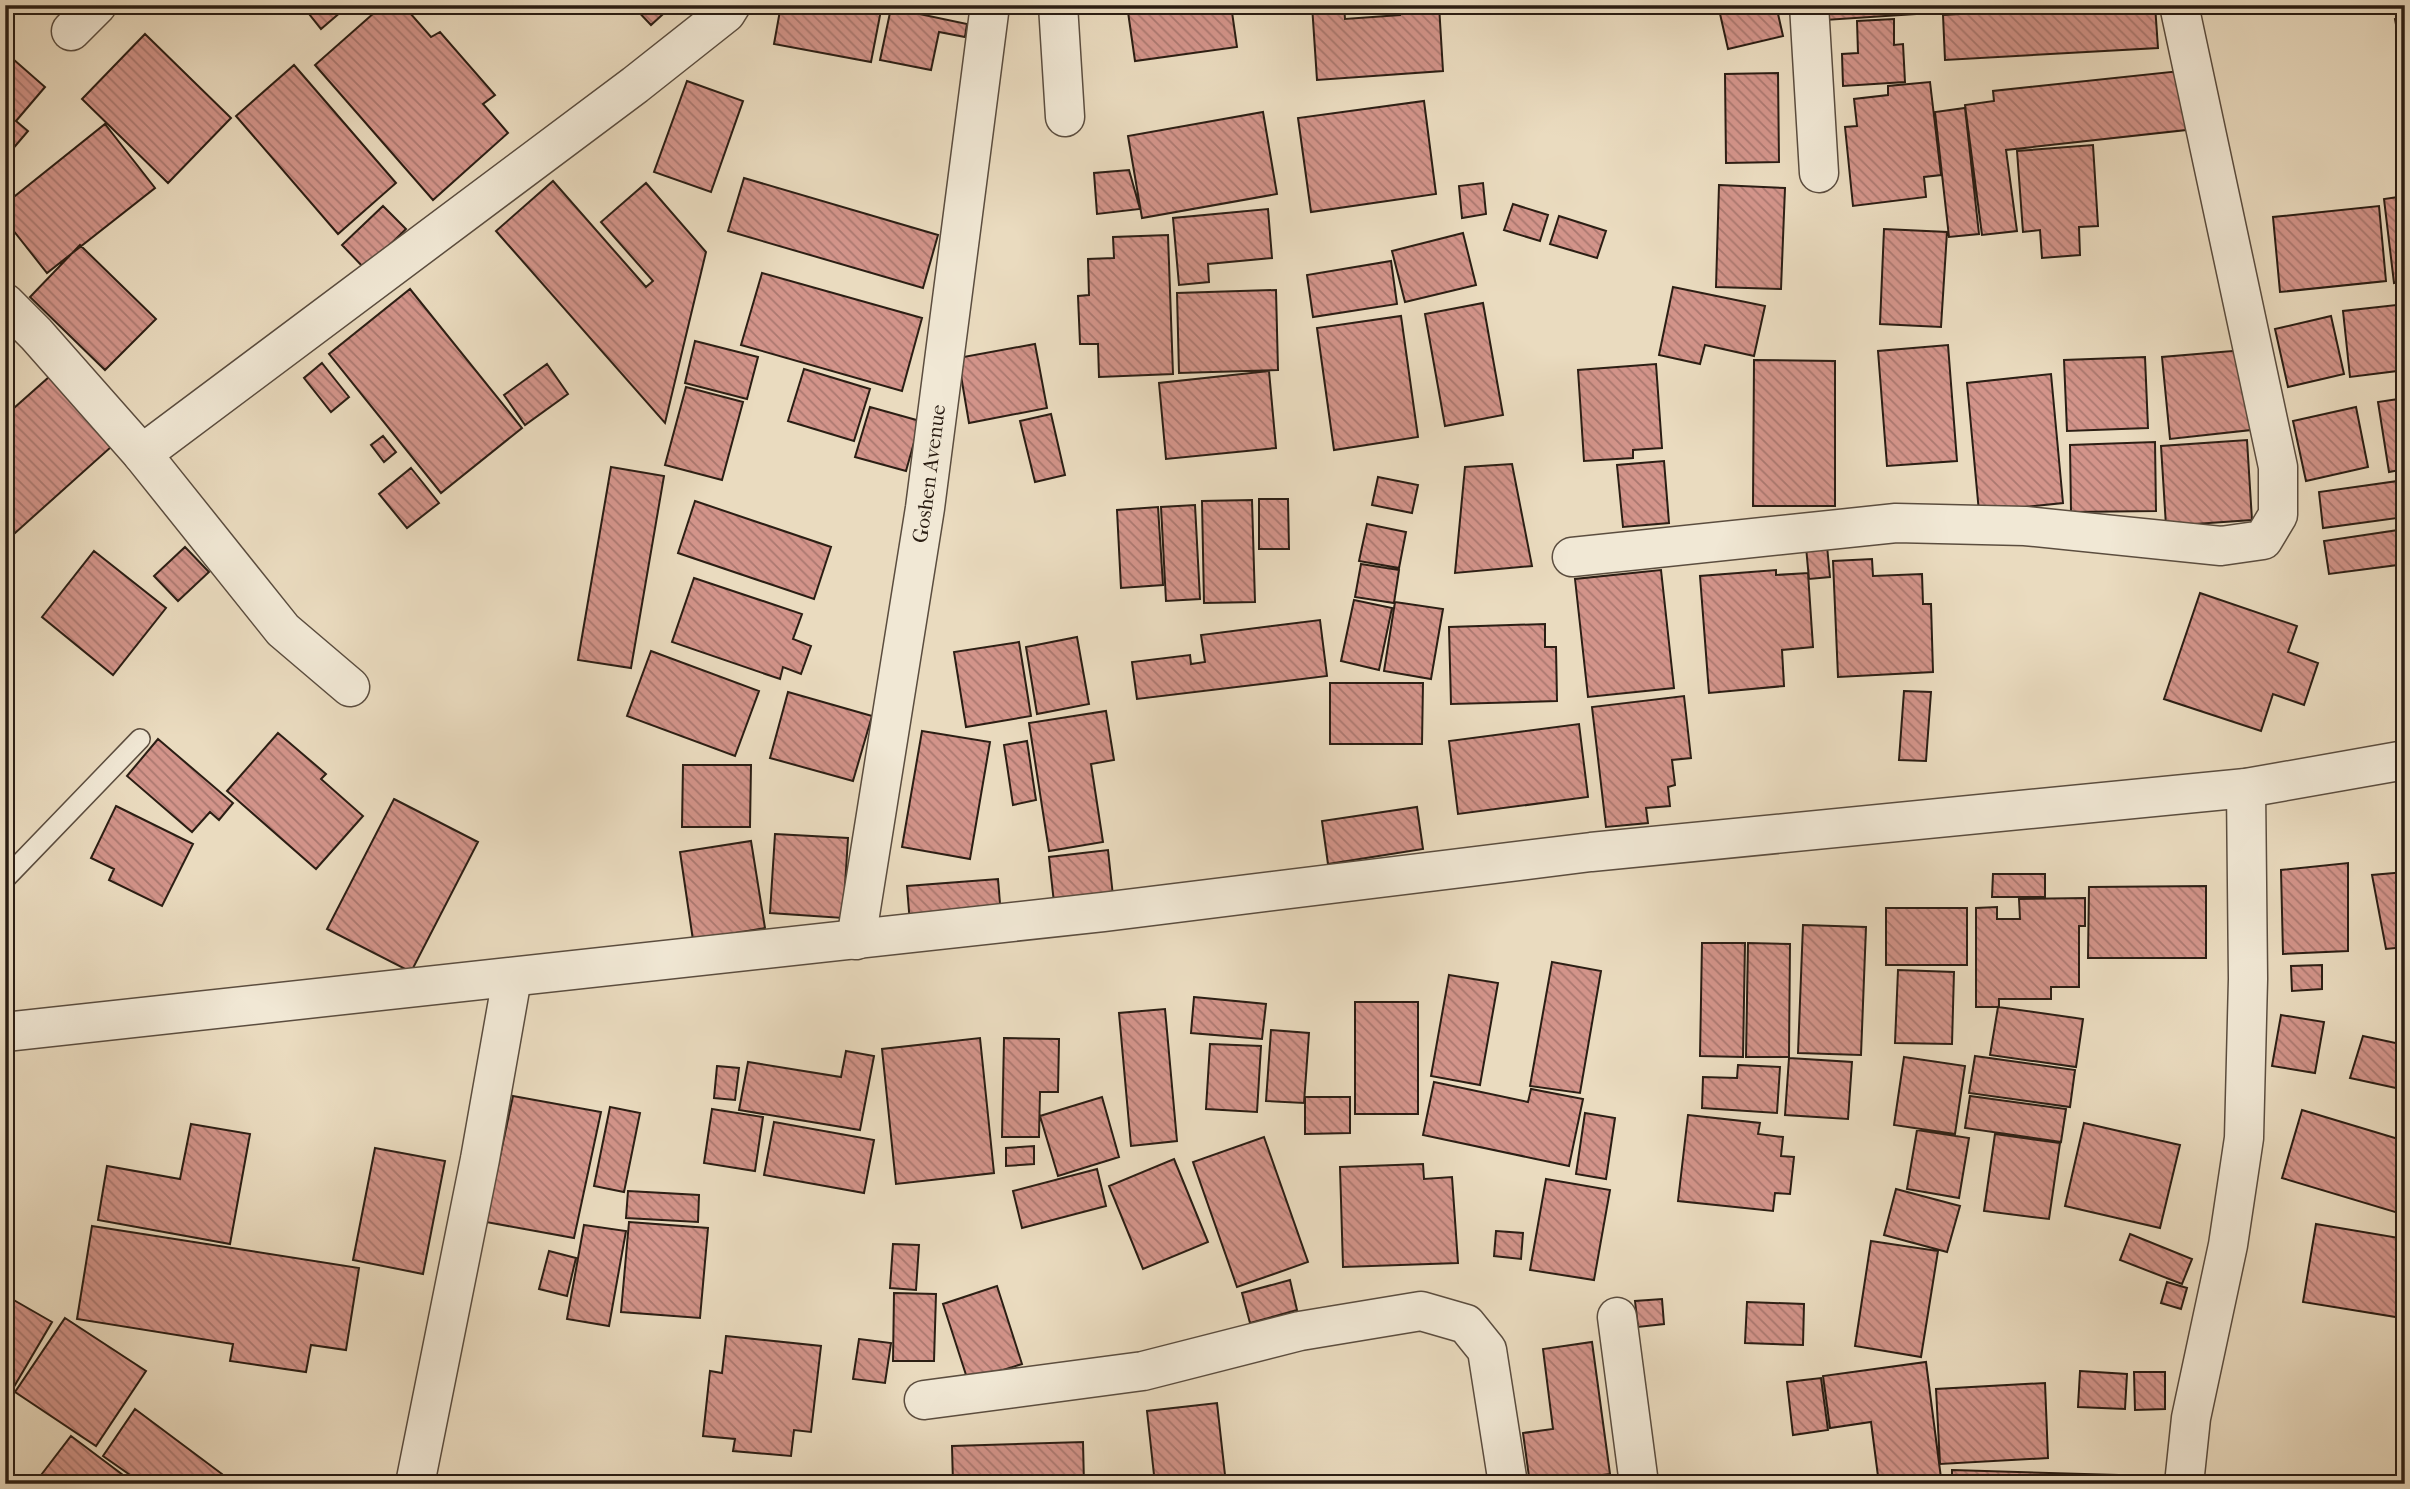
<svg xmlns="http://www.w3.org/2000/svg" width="2410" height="1489" font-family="'IM FELL French Canon',serif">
	<defs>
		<pattern id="building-back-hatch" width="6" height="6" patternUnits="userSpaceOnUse" patternTransform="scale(1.75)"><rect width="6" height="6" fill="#d3948a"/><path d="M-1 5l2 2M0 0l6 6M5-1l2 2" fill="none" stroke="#ab7870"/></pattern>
	</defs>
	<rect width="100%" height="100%" fill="#eadbbf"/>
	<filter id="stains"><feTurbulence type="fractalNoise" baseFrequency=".00286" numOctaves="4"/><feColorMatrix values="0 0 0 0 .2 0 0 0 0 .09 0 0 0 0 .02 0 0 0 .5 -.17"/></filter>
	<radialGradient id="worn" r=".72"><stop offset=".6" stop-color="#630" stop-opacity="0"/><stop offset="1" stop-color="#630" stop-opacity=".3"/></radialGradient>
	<path fill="url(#building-back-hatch)" stroke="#2b1e14" stroke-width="2" d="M302,5H349L321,29Z
		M383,5H403L431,37L440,32L495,95L483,104L508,133L433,200L315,65Z
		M632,5H673L651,25Z
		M781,5H882L871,62L774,44Z
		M1127,5H1231L1237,47L1135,61Z
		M1312,5H1344L1345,19L1400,15L1399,5H1439L1443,71L1317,80Z
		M1718,5H1776L1783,36L1728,49Z
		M1824,5H1931V13L1825,20Z
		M2106,5H2155L2158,48L1945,60L1943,15Z
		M891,8L967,24L965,37L939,32L931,70L880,60Z
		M2405,17V74L2395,19Z
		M1894,19V45L1903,44L1905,82L1843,86L1842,54L1858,53L1857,21Z
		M145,34L231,118L168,183L82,99Z
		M5,52L45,87L16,121L28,131L5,158Z
		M294,65L396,183L338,234L236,116Z
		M2180,71L2186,130L2006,150L2017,231L1982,235L1965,105L1994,101L1993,91Z
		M1778,73L1779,162L1726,163L1725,74Z
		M687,81L743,101L711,192L654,172Z
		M1930,82L1941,175L1924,177L1926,197L1853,206L1845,127L1857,126L1854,99L1888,95V86Z
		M1424,101L1436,194L1311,212L1298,118Z
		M1965,108L1979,234L1949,237L1935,112Z
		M1263,112L1277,194L1142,218L1128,136Z
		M105,124L155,188L47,273L5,220V204Z
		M2093,145L2098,226L2079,227L2080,255L2042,258L2040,230L2023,232L2017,151Z
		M1129,170L1140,209L1097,214L1094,173Z
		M744,178L938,235L923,288L728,231Z
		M553,181L646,287L653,281L601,222L646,183L706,252L665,423L496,231Z
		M1483,183L1486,214L1462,218L1459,186Z
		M1719,185L1785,188L1781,289L1716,287Z
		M2405,196V281L2394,283L2384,199Z
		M1513,204L1548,215L1540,241L1504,230Z
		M383,206L406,229L365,269L342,245Z
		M2379,206L2386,281L2280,292L2273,217Z
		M1268,209L1272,258L1208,264L1209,282L1179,285L1173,218Z
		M1559,216L1606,231L1597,258L1550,244Z
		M1884,229L1947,232L1941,327L1880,324Z
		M1463,233L1476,285L1405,302L1392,251Z
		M1168,235L1173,374L1099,377L1098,344H1080L1078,296L1089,295L1088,259L1114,258L1113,237Z
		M80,245L156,319L105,370L30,297Z
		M1391,261L1397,304L1313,317L1307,275Z
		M762,273L922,318L902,391L741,345Z
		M1673,287L1765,306L1754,356L1705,345L1700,364L1659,355Z
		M410,289L522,428L441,493L329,354Z
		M1276,290L1278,370L1179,373L1177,293Z
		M1483,303L1503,415L1445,426L1425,314Z
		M2405,304V370L2350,377L2343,311Z
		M1401,316L1418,437L1334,450L1317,328Z
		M2331,316L2344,374L2288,387L2275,329Z
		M695,341L758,357L747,399L685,383Z
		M1035,344L1047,408L969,423L958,358Z
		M1948,345L1957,461L1887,466L1878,351Z
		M2244,350L2251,430L2170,439L2162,357Z
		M2145,357L2148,428L2067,431L2064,360Z
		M1754,360L1835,361V506H1753Z
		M322,363L349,397L331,412L304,378Z
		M547,364L568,394L525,425L504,395Z
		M1656,364L1662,448L1633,450V458L1584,461L1578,370Z
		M804,369L870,389L854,441L788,421Z
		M1269,371L1276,448L1166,459L1159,383Z
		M2051,374L2063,503L1979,512L1967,383Z
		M49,377L111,447L5,542V416Z
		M686,387L743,402L722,480L665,465Z
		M2405,398V469L2389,472L2378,402Z
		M870,407L920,421L906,471L855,457Z
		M2356,407L2368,467L2306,481L2293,421Z
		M1051,414L1065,475L1035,482L1020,421Z
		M383,436L396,452L384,462L371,445Z
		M2247,440L2252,520L2166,526L2161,446Z
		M2155,442L2156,511L2071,512L2070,445Z
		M1664,461L1669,523L1623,527L1617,465Z
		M1512,464L1532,566L1455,573L1465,467Z
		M611,467L664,476L631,668L578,660Z
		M411,468L439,503L407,528L379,494Z
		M1378,477L1418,485L1412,513L1372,505Z
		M2405,480V517L2323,528L2319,492Z
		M1259,499H1288L1289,549H1259Z
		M1252,500L1255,602L1204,603L1202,501Z
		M695,501L831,547L814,599L678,553Z
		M1195,505L1200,599L1166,601L1161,507Z
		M1158,507L1163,585L1121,588L1117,510Z
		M1367,524L1406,532L1399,568L1359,561Z
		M2405,529V564L2329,574L2324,541Z
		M1827,546L1830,577L1809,579L1806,547Z
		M185,547L209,572L178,601L154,576Z
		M94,551L166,608L113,675L42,617Z
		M1872,559L1873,576L1922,574L1923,604H1931L1933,672L1838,677L1833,561Z
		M1361,564L1399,570L1394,603L1355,597Z
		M1661,570L1674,688L1588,697L1575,579Z
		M1776,570V575L1808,573L1813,647L1782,650L1784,686L1709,693L1700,576Z
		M694,578L802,614L793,639L811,646L801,674L783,667L780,679L672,642Z
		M2200,593L2297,626L2288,652L2318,663L2304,705L2273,694L2261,731L2164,699Z
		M1354,600L1392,608L1379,670L1341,661Z
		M1395,602L1443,609L1431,679L1384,671Z
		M1320,620L1327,676L1137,699L1132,662L1190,655L1191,664L1205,662L1201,635Z
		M1545,624V647H1556L1557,701L1451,704L1449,627Z
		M1077,637L1089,704L1037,714L1026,647Z
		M1019,642L1031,716L966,727L954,652Z
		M651,651L759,691L735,756L627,716Z
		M1330,683H1423L1422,744H1330Z
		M1904,691L1931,692L1926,761L1899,760Z
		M788,692L872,716L853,781L770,758Z
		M1684,696L1691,758L1672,760L1675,785L1668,787L1670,806L1646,808L1648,823L1606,827L1592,707Z
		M1106,711L1114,760L1091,764L1103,842L1049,851L1029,723Z
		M1579,724L1588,797L1458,814L1449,741Z
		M922,731L990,742L970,859L902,847Z
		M278,733L326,774L321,779L363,816L316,869L227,791Z
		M158,739L233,803L219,820L210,812L192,832L127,776Z
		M1027,741L1036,800L1013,805L1004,745Z
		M683,765H751L750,827H682Z
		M394,799L478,842L411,972L327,929Z
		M116,806L193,844L162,906L109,880L114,869L91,858Z
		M1417,807L1423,849L1328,864L1322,821Z
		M775,834L848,838L843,918L770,913Z
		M751,841L765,928L693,940L680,852Z
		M1108,850L1113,896L1054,903L1049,857Z
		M2348,863V951L2283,954L2281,870Z
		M2405,872V947L2386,949L2372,875Z
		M1993,874H2045V897H1992Z
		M998,879L1001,916L910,924L907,886Z
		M2206,886V958H2088L2089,887Z
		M2085,898V926H2079V987H2051V999H1999V1007H1976V908L1997,907V919H2020L2019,899Z
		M1886,908H1967V965H1886Z
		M1803,925L1866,927L1861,1055L1798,1053Z
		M1702,943H1745L1743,1057L1700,1056Z
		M1748,943L1790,944L1789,1057H1746Z
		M1552,962L1601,971L1580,1093L1530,1086Z
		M2322,965V989L2292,991L2291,966Z
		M1898,970L1954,972L1952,1044L1895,1043Z
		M1449,975L1498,983L1480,1085L1431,1076Z
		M1194,997L1266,1004L1262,1039L1191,1033Z
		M1355,1002H1418V1114H1355Z
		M1998,1007L2083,1019L2076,1067L1990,1055Z
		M1165,1009L1177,1141L1131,1146L1119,1013Z
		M2281,1015L2324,1022L2315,1073L2272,1066Z
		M1271,1030L1309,1033L1304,1103L1266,1101Z
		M2363,1036L2405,1045V1090L2350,1078Z
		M980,1038L994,1173L896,1184L882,1049Z
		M1004,1038L1059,1039L1058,1092H1040L1039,1137H1002Z
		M1210,1044L1261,1046L1257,1112L1206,1109Z
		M846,1051L874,1056L860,1130L739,1110L748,1062L841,1077Z
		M1975,1056L2075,1070L2070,1107L1969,1093Z
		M1904,1057L1965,1066L1955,1134L1894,1125Z
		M1789,1058L1852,1062L1848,1119L1785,1115Z
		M1738,1065L1780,1067L1777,1113L1702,1108L1703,1077L1737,1078Z
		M717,1066L739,1068L735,1100L714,1098Z
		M1434,1082L1528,1102L1531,1089L1583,1099L1569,1166L1423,1135Z
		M513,1096L601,1112L574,1238L486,1222Z
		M1970,1096L2066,1109L2061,1142L1965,1128Z
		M1102,1097L1119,1157L1058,1176L1040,1116Z
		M1305,1097H1350V1133L1305,1134Z
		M610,1107L640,1113L624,1192L594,1186Z
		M712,1109L763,1117L755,1171L704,1163Z
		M2302,1110L2405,1141V1215L2282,1178Z
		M1585,1113L1615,1118L1606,1179L1576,1174Z
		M1688,1115L1760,1123L1758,1134L1783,1137L1781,1156L1794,1157L1790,1194L1775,1193L1773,1211L1678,1201Z
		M774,1122L874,1140L864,1193L764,1175Z
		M2084,1123L2180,1145L2160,1228L2065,1206Z
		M191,1124L250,1134L230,1244L98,1220L107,1166L180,1179Z
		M1917,1130L1969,1138L1959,1198L1907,1189Z
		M1995,1134L2060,1143L2049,1219L1984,1211Z
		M1264,1137L1308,1262L1237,1287L1193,1162Z
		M1034,1146V1164L1006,1166V1148Z
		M375,1148L445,1161L423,1274L353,1260Z
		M1174,1159L1208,1242L1143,1269L1109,1186Z
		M1423,1164L1424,1179L1452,1177L1458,1263L1343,1267L1340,1167Z
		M1097,1169L1106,1206L1022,1228L1013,1191Z
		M1546,1179L1610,1190L1594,1280L1530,1270Z
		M1896,1189L1960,1206L1947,1252L1884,1235Z
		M628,1191L699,1195L698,1222L626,1218Z
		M629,1222L708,1228L700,1318L621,1312Z
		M2316,1224L2405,1239V1303L2402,1318L2303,1302Z
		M584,1225L626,1231L609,1326L567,1319Z
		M92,1226L359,1268L346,1350L311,1345L306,1372L230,1361L233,1344L77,1319Z
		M1496,1231L1523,1233L1521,1259L1494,1256Z
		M2130,1234L2192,1259L2182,1284L2120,1260Z
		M1871,1241L1938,1251L1921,1357L1855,1346Z
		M893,1244L919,1245L916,1290L890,1288Z
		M549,1251L576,1258L567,1296L539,1289Z
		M1290,1280L1297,1310L1250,1323L1242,1293Z
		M2167,1282L2187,1288L2181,1309L2161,1303Z
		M997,1286L1022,1364L968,1381L943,1304Z
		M894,1293L936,1294L934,1361H893Z
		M5,1295L52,1322L5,1402Z
		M1662,1299L1664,1324L1638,1327L1635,1301Z
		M1747,1302L1804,1304L1803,1345L1745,1343Z
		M65,1318L146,1371L96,1446L15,1392Z
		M726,1336L821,1346L811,1432L794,1430L791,1456L733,1451L735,1439L703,1436L710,1371L722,1373Z
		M859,1339L891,1343L885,1383L853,1379Z
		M1592,1342L1610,1474L1530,1484L1523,1433L1553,1429L1543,1349Z
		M1926,1362L1941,1478L1899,1484H1879L1871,1422L1830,1428L1823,1376Z
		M2080,1371L2127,1374L2125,1409L2078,1407Z
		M2134,1372H2165V1409L2135,1410Z
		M1821,1378L1828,1430L1793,1435L1787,1382Z
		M2045,1383L2048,1458L1940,1464L1936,1389Z
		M1217,1403L1226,1484H1155L1147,1411Z
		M135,1409L222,1474L218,1484H143L103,1456Z
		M71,1436L135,1484H44L38,1479Z
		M1083,1442L1084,1484H953L952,1446Z
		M1952,1470L2118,1475V1484H1952Z"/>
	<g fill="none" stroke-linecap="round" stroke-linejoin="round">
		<defs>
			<path id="service" d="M5,879L140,739"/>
			<g id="minor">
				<path d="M1058,5L1065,117"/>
				<path d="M1809,5L1819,173"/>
				<path d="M71,31L97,5"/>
				<path d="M5,303L36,334L142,454L283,630L350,687"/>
				<path d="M142,454L635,85L726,13L731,5"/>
				<path d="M1572,557L1896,523L2025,526L2221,546L2263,540L2278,515V467L2179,5"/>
				<path id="s1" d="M856,940L925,508L990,5"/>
				<path d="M5,1032L1103,912L1591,852L2246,788L2405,760"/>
				<path d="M1617,1317L1639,1484"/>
				<path d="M924,1400L1143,1371L1300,1331L1421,1311L1466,1324L1487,1350L1508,1484"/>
				<path d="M415,1484L480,1159L512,978"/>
				<path d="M2184,1484L2191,1418L2228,1245L2244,1138L2248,979L2246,788"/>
			</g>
		</defs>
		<use href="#service" stroke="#5b4d3f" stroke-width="22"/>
		<use href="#minor" stroke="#5b4d3f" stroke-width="41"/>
		<use href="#service" stroke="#f1e8d5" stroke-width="19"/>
		<use href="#minor" stroke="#f1e8d5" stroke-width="38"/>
	</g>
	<g text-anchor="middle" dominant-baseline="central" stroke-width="5" stroke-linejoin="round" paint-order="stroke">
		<g font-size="21" fill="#2b1e14" stroke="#f1e8d5">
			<text stroke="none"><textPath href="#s1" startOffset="472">Goshen Avenue</textPath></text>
		</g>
	</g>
	<rect width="2410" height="1489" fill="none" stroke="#eadbbf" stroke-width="28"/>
	<rect x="7" y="7" width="2396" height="1475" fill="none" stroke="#2b1e14" stroke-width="3.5"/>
	<rect x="14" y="14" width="2382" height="1461" fill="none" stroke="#2b1e14" stroke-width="2"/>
	<rect width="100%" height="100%" filter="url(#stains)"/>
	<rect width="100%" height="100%" fill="url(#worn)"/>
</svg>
